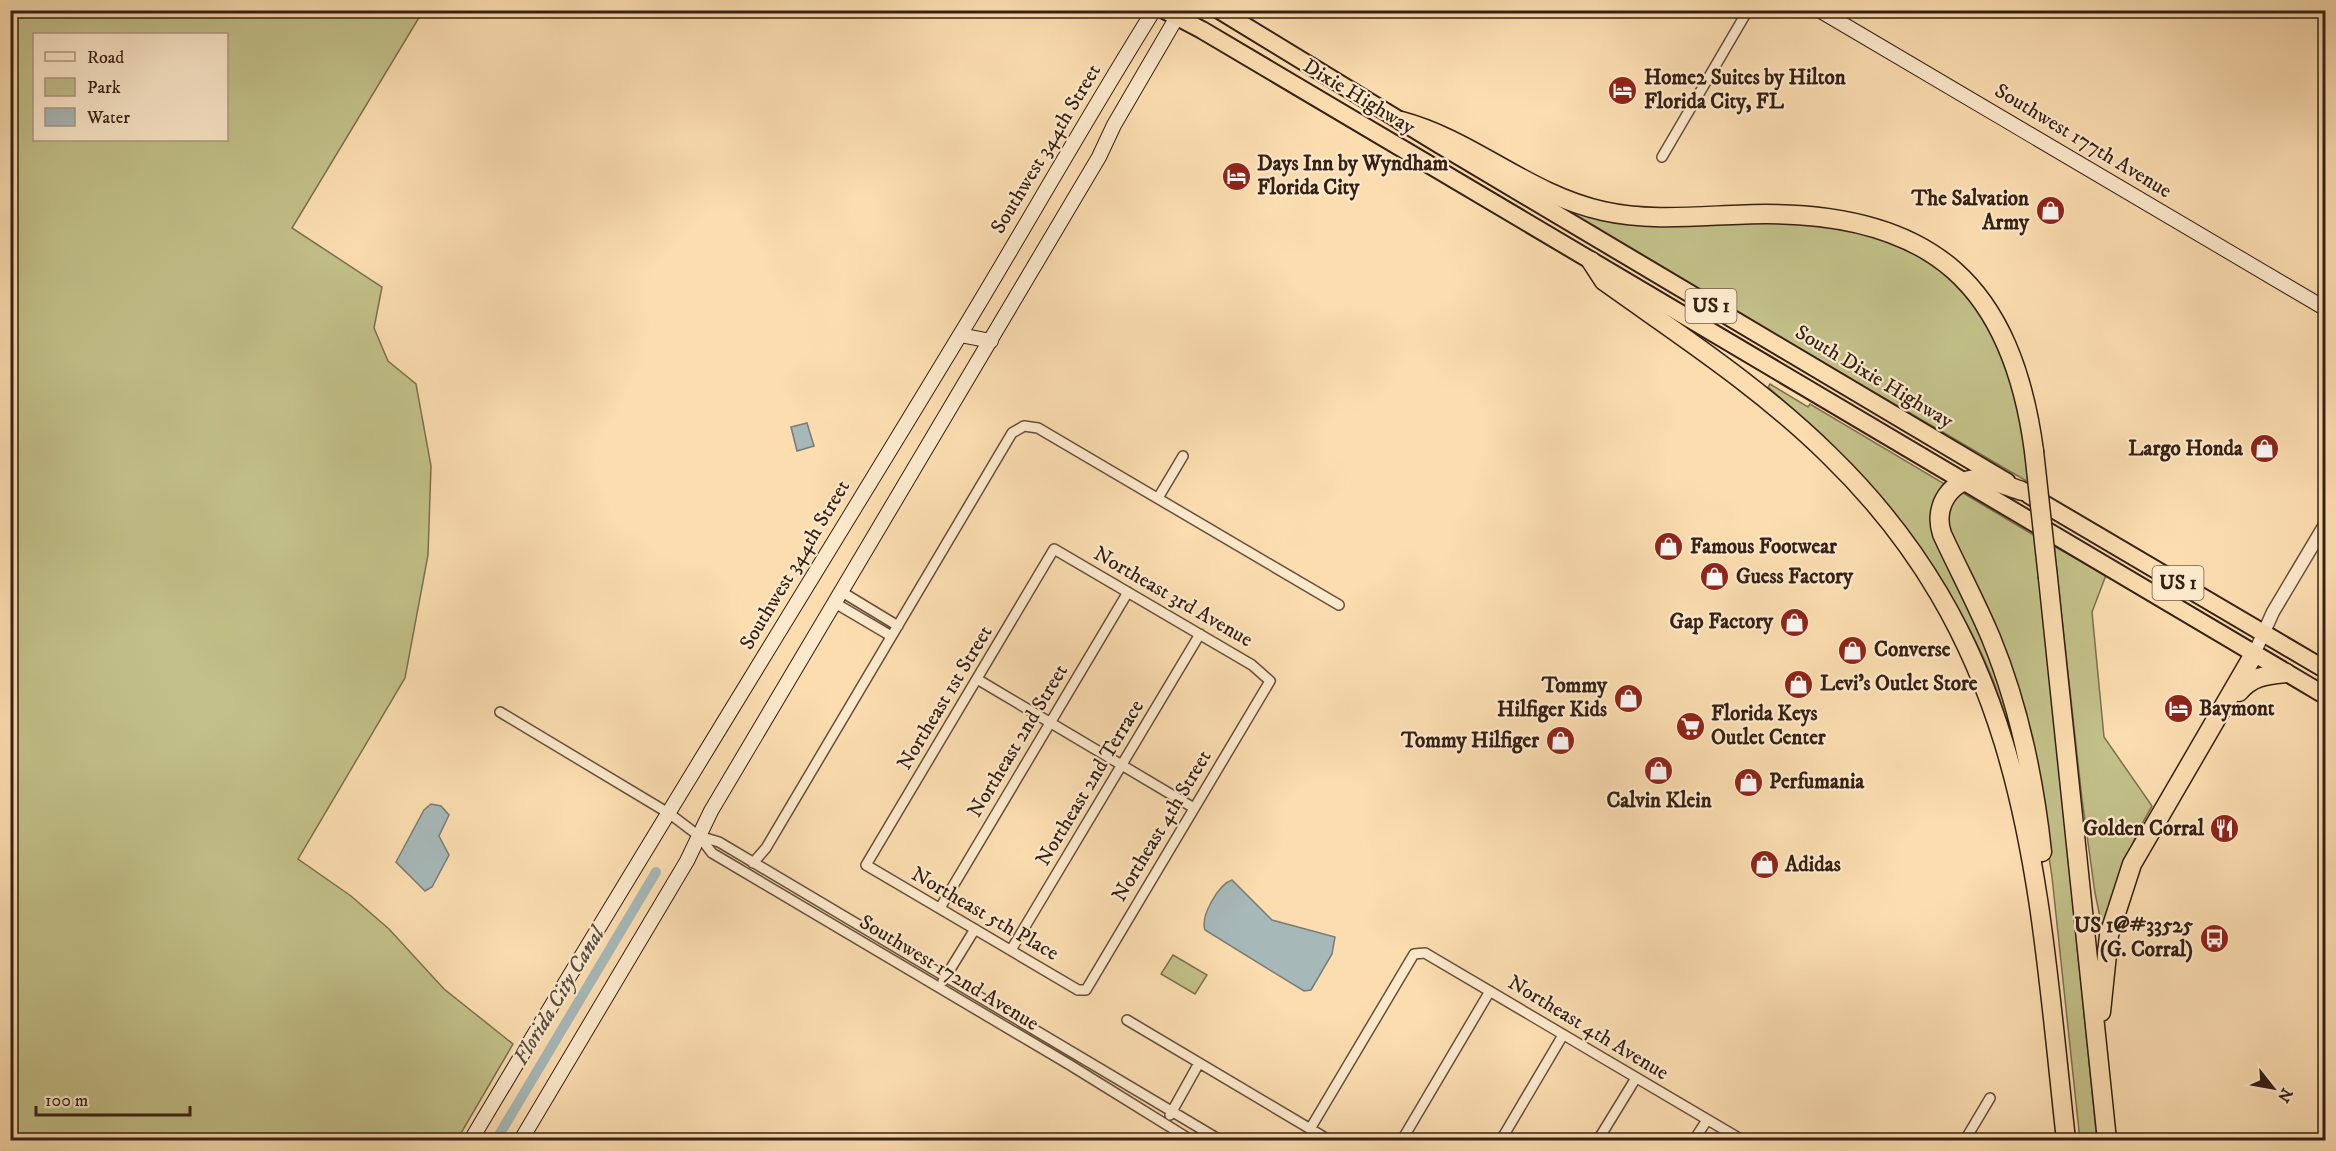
<svg xmlns="http://www.w3.org/2000/svg" width="2336" height="1151" font-family="'IM FELL DW Pica',serif">
	<rect width="100%" height="100%" fill="#fbddb0"/>
	<filter id="stains"><feTurbulence type="fractalNoise" baseFrequency=".00333" numOctaves="4"/><feColorMatrix values="0 0 0 0 .2 0 0 0 0 .09 0 0 0 0 .02 0 0 0 .5 -.17"/></filter>
	<radialGradient id="worn" r=".72"><stop offset=".6" stop-color="#630" stop-opacity="0"/><stop offset="1" stop-color="#630" stop-opacity=".3"/></radialGradient>
	<path fill="#c2c088" stroke="#7c704e" stroke-width="1.5" fill-rule="evenodd" d="M10,11H423L292,228L382,287L374,328L388,361L416,384L431,466L428,555L405,678L298,859L351,896L389,929L444,989L513,1044L457,1140H11ZM226,34V140H34V34Z
		M1574,209L1841,224L1933,261L1990,322L2021,413L2030,483L1570,215Z
		M1770,384L1808,407L1810,404L1948,486L1943,490L1958,580L2003,691L2018,757C2010,730 2002,702 1991,675C1943,559 1861,468 1768,387Z
		M1958,490L2035,536L2097,1140H2080L2052,877L2040,797L1947,534L1946,509Z
		M2054,546L2106,575L2092,612L2104,737L2152,806C2127,849 2114,887 2104,936L2095,893L2082,799Z
		M1173,955L1207,975L1195,994L1161,974Z"/>
	<path fill="#a6b8b8" stroke="#797b76" stroke-width="1.5" d="M807,423L814,446L797,451L791,427Z
		M431,804L441,806L449,815L439,836L449,855L432,887L425,891L396,862L424,810Z
		M1232,880L1272,920L1335,937L1332,954L1311,990L1304,991L1205,930C1200,916 1219,884 1232,880Z"/>
	<g fill="none" stroke-linecap="round" stroke-linejoin="round">
		<path stroke="#a6b8b8" stroke-width="10" d="M496,1140L656,872"/>
		<defs>
			<path id="minor" d="M1662,157L1748,10
				M1158,498L1183,456
				M1054,549L1252,665L1270,681L1086,990H1078L866,865Z
				M842,592L898,626
				M835,603L891,636
				M977,679L1194,808
				M500,712L670,814L699,836L712,853L1070,1065L1191,1140
				M699,836L719,842L1220,1140
				M753,863L766,848L1012,433L1024,426L1038,428L1339,605
				M940,908L1128,592
				M1011,950L1200,634
				M943,981L975,929
				M1127,1020L1329,1140
				M1170,1115L1199,1063
				M1310,1129L1414,954L1425,953L1742,1140
				M1402,1140L1490,991
				M1501,1140L1563,1035
				M1598,1140L1636,1078
				M1694,1140L1707,1120
				M1965,1140L1990,1098"/>
			<path id="tertiary" d="M2254,654L2273,612L2326,523"/>
			<path id="secondary" d="M1819,10L2326,309
				M960,335L991,341
				M471,1140C631,871 797,604 960,335C1025,228 1087,117 1154,10
				M521,1140L687,861L711,811L1099,157L1114,125L1181,10"/>
			<path id="trunk" d="M1164,10L1202,30L2326,696
				M1219,10L1440,145L2007,482
				M2029,495L2326,670"/>
			<path id="motorway" d="M1401,121C1473,140 1529,195 1603,211C1656,223 1712,214 1766,214C1933,214 2012,286 2034,451
				M1591,261L1604,281C1681,336 1761,388 1829,455C2031,651 2037,879 2066,1140
				M2022,491C2009,487 1994,480 1981,479C1950,478 1933,507 1942,534C1958,569 1976,602 1991,638C2019,706 2034,778 2042,852
				M2048,578L2107,1140
				M2239,692C2252,676 2267,675 2286,673
				M2101,1012L2109,935L2132,864L2254,654"/>
		</defs>
		<use href="#minor" stroke="#674f3b" stroke-width="12"/>
		<use href="#tertiary" stroke="#674f3b" stroke-width="15"/>
		<use href="#secondary" stroke="#362014" stroke-width="16"/>
		<use href="#trunk" stroke="#362014" stroke-width="20"/>
		<use href="#motorway" stroke="#362014" stroke-width="21"/>
		<use href="#minor" stroke="#fce9cc" stroke-width="9"/>
		<use href="#tertiary" stroke="#fce9cc" stroke-width="12"/>
		<use href="#secondary" stroke="#fce9cc" stroke-width="14"/>
		<use href="#trunk" stroke="#fbddb0" stroke-width="16"/>
		<use href="#motorway" stroke="#fbddb0" stroke-width="18"/>
		<defs>
			<path id="motorway-bridge" d="M2034,451L2048,578"/>
		</defs>
		<use href="#motorway-bridge" stroke="#362014" stroke-width="21" stroke-linecap="butt"/>
		<use href="#motorway-bridge" stroke="#fbddb0" stroke-width="18"/>
	</g>
	<defs>
		<symbol id="hotel-disc" viewBox="-11 -11 22 22"><circle r="9.5" fill="#8f2418" stroke="#fce9cc"/><path d="M-6-4.5h1.5V1H6V5H4.5V3h-9V5H-6ZM-4 0a1.8 1.8 0 1 1 3.6 0ZM.5 0V-2.5h3Q6-2.5 6 0Z" fill="#fff"/></symbol>
		<symbol id="shop-disc" viewBox="-11 -11 22 22"><circle r="9.5" fill="#8f2418" stroke="#fce9cc"/><path d="M-5-2.5h2.3a2.7 3.5 0 0 1 5.4 0H5L5.5 6h-11ZM-1.5-2.5h3a1.5 2.3 0 0 0-3 0Z" fill="#fff"/></symbol>
		<symbol id="supermarket-disc" viewBox="-11 -11 22 22"><circle r="9.5" fill="#8f2418" stroke="#fce9cc"/><path d="M-6-5.5h2.5l.6 2H6L4.5 2H-2.5L-4.4-4H-6ZM-1.5 3.2a1.3 1.3 0 1 0 .1 0ZM3 3.2a1.3 1.3 0 1 0 .1 0Z" fill="#fff"/></symbol>
		<symbol id="restaurant-disc" viewBox="-11 -11 22 22"><circle r="9.5" fill="#8f2418" stroke="#fce9cc"/><path d="M-5-6h1v4h1v-4h1v4h1v-4h1v5L-1.5 .5V6h-2V.5L-5-1ZM5-6V6H3V1.5H1.5Q1.5-4 5-6Z" fill="#fff"/></symbol>
		<symbol id="bus-disc" viewBox="-11 -11 22 22"><circle r="9.5" fill="#8f2418" stroke="#fce9cc"/><path d="M-5-6H5V4H4V6H2V4H-2V6H-4V4H-5ZM-3.5-4V0h7V-4ZM-3.5 1.2v1.5H-2V1.2ZM2 1.2v1.5H3.5V1.2Z" fill="#fff"/></symbol>
	</defs>
	<g fill-rule="evenodd">
		<use href="#hotel-disc" x="1606" y="74" width="33" height="33"/>
		<use href="#hotel-disc" x="1220" y="160" width="33" height="33"/>
		<use href="#shop-disc" x="2034" y="194" width="33" height="33"/>
		<use href="#shop-disc" x="2248" y="432" width="33" height="33"/>
		<use href="#shop-disc" x="1652" y="530" width="33" height="33"/>
		<use href="#shop-disc" x="1698" y="560" width="33" height="33"/>
		<use href="#shop-disc" x="1778" y="606" width="33" height="33"/>
		<use href="#shop-disc" x="1836" y="634" width="33" height="33"/>
		<use href="#shop-disc" x="1782" y="668" width="33" height="33"/>
		<use href="#shop-disc" x="1612" y="682" width="33" height="33"/>
		<use href="#hotel-disc" x="2162" y="692" width="33" height="33"/>
		<use href="#supermarket-disc" x="1674" y="710" width="33" height="33"/>
		<use href="#shop-disc" x="1544" y="724" width="33" height="33"/>
		<use href="#shop-disc" x="1642" y="754" width="33" height="33"/>
		<use href="#shop-disc" x="1732" y="766" width="33" height="33"/>
		<use href="#restaurant-disc" x="2208" y="812" width="33" height="33"/>
		<use href="#shop-disc" x="1748" y="848" width="33" height="33"/>
		<use href="#bus-disc" x="2198" y="922" width="33" height="33"/>
	</g>
	<g text-anchor="middle" dominant-baseline="central" stroke-width="4.5" stroke-linejoin="round" paint-order="stroke">
		<g fill="#fce9cc" stroke="#715c4b" stroke-width="1.5">
			<rect x="1685.5" y="289" width="51" height="34" rx="4.5"/>
			<rect x="2152.5" y="566" width="51" height="34" rx="4.5"/>
		</g>
		<g font-size="20" font-weight="bold" fill="#362014">
			<text x="1711" y="306">US 1</text>
			<text x="2178" y="583">US 1</text>
		</g>
		<g font-size="21" font-weight="bold" fill="#362014" stroke="#fce9cc" text-anchor="start">
			<text x="1644" y="78">Home2 Suites by Hilton<tspan x="1644" dy="24">Florida City, FL</tspan></text>
			<text x="1257" y="164">Days Inn by Wyndham<tspan x="1257" dy="24">Florida City</tspan></text>
			<text x="2029" y="199" text-anchor="end">The Salvation<tspan x="2029" dy="24">Army</tspan></text>
			<text x="2243" y="449" text-anchor="end">Largo Honda</text>
			<text x="1690" y="547">Famous Footwear</text>
			<text x="1736" y="577">Guess Factory</text>
			<text x="1773" y="622" text-anchor="end">Gap Factory</text>
			<text x="1874" y="650">Converse</text>
			<text x="1820" y="684">Levi's Outlet Store</text>
			<text x="1607" y="686" text-anchor="end">Tommy<tspan x="1607" dy="24">Hilfiger Kids</tspan></text>
			<text x="2199" y="709">Baymont</text>
			<text x="1711" y="714">Florida Keys<tspan x="1711" dy="24">Outlet Center</tspan></text>
			<text x="1539" y="741" text-anchor="end">Tommy Hilfiger</text>
			<text x="1769" y="782">Perfumania</text>
			<text x="1659" y="801" text-anchor="middle">Calvin Klein</text>
			<text x="2204" y="829" text-anchor="end">Golden Corral</text>
			<text x="1785" y="865">Adidas</text>
			<text x="2193" y="926" text-anchor="end">US 1@#33525<tspan x="2193" dy="24">(G. Corral)</tspan></text>
		</g>
		<g font-size="21" fill="#362014" stroke="#fce9cc">
			<text transform="translate(1359 97) rotate(31)">Dixie Highway</text>
			<text transform="translate(2083 141) rotate(31)">Southwest 177th Avenue</text>
			<text transform="translate(1046 149) rotate(-59)">Southwest 344th Street</text>
			<text transform="translate(1874 377) rotate(31)">South Dixie Highway</text>
			<text transform="translate(795 565) rotate(-59)">Southwest 344th Street</text>
			<text transform="translate(1173 597) rotate(30)">Northeast 3rd Avenue</text>
			<text transform="translate(945 698) rotate(-59)">Northeast 1st Street</text>
			<text transform="translate(1018 741) rotate(-59)">Northeast 2nd Street</text>
			<text transform="translate(1090 783) rotate(-59)">Northeast 2nd Terrace</text>
			<text transform="translate(1162 826) rotate(-59)">Northeast 4th Street</text>
			<text transform="translate(985 914) rotate(30)">Northeast 5th Place</text>
			<text transform="translate(949 973) rotate(31)">Southwest 172nd Avenue</text>
			<text transform="translate(1588 1028) rotate(31)">Northeast 4th Avenue</text>
		</g>
		<g font-size="22" font-style="italic" fill="#584e45" stroke="#fce9cc">
			<text transform="translate(559 996) rotate(-59)">Florida City Canal</text>
		</g>
	</g>
	<rect width="2336" height="1151" fill="none" stroke="#fbddb0" stroke-width="36"/>
	<rect x="12" y="12" width="2312" height="1127" fill="none" stroke="#362014" stroke-width="3"/>
	<rect x="18" y="18" width="2300" height="1115" fill="none" stroke="#362014" stroke-width="1.5"/>
	<rect x="33" y="33" width="195" height="108" fill="#fce9cc" stroke="#ad9982" stroke-width="1.5"/>
	<rect x="45" y="52" width="30" height="9" fill="#fce9cc" stroke="#ad9982" stroke-width="1.5"/>
	<text x="87" y="63" font-size="18" fill="#362014">Road</text>
	<rect x="45" y="78" width="30" height="18" fill="#c2c088" stroke="#ad9982" stroke-width="1.5"/>
	<text x="87" y="93" font-size="18" fill="#362014">Park</text>
	<rect x="45" y="108" width="30" height="18" fill="#a6b8b8" stroke="#ad9982" stroke-width="1.5"/>
	<text x="87" y="123" font-size="18" fill="#362014">Water</text>
	<g transform="translate(2273 1088) rotate(121)" stroke="#fce9cc" stroke-width="4.5" paint-order="stroke">
	<path d="M0-4.5L10 22L0 15L-10 22Z" fill="#362014"/>
	<text y="-9" font-size="16" font-weight="bold" text-anchor="middle" fill="#362014">N</text>
	</g>
	<path d="M36 1106v9h154v-9" fill="none" stroke="#362014" stroke-width="3"/>
	<text x="45" y="1106" font-size="18" fill="#362014" stroke="#fce9cc" stroke-width="4.5" paint-order="stroke">100 m</text>
	<rect width="100%" height="100%" filter="url(#stains)"/>
	<rect width="100%" height="100%" fill="url(#worn)"/>
</svg>
